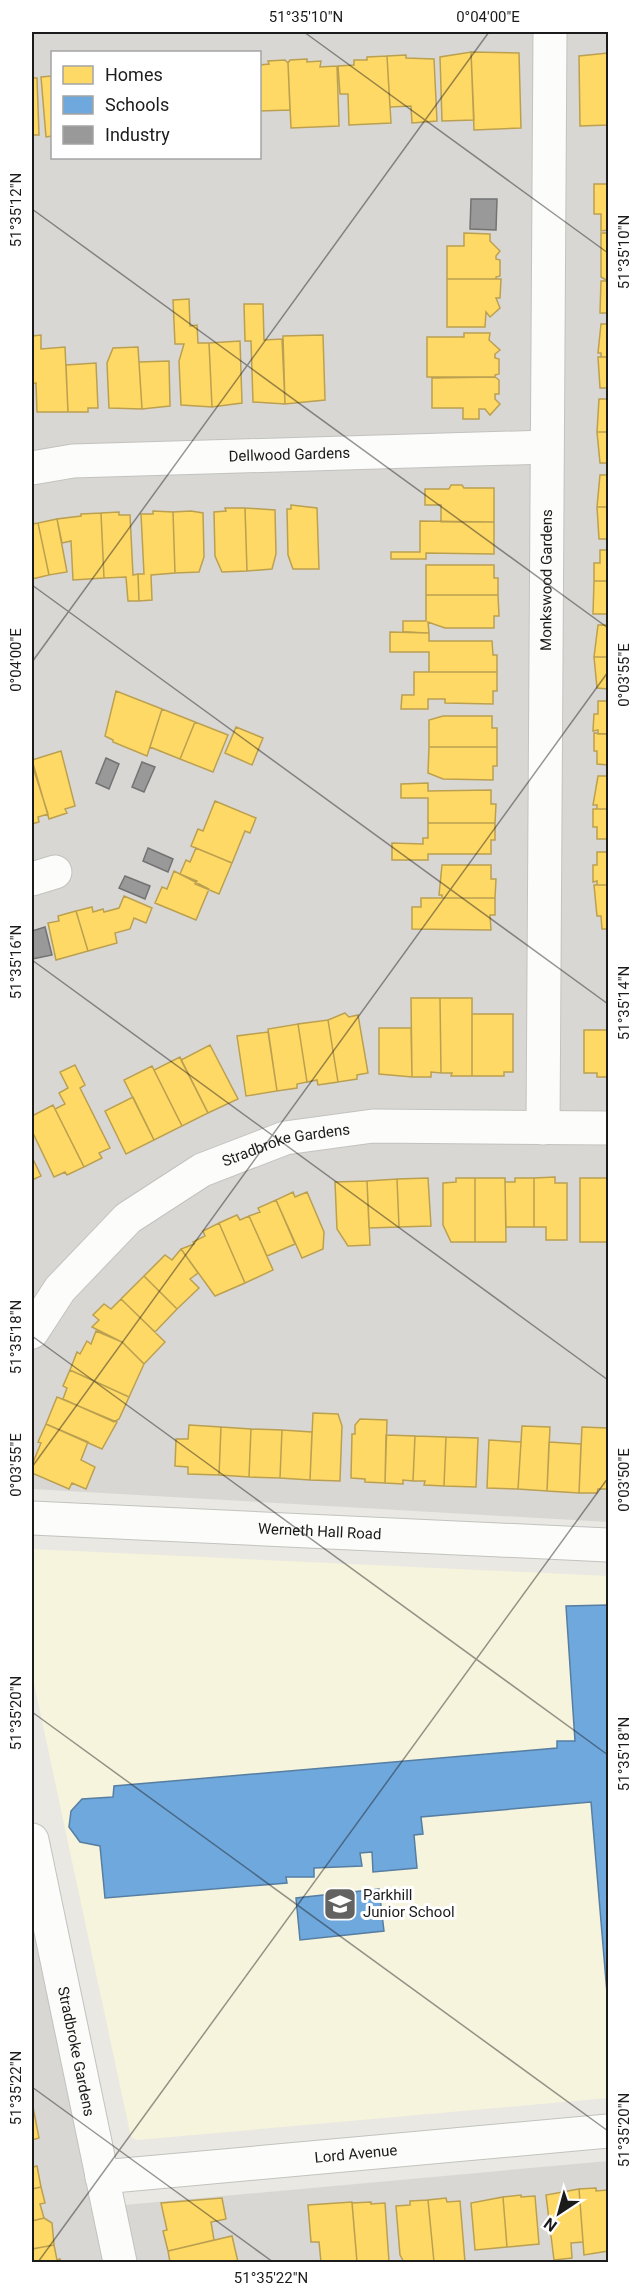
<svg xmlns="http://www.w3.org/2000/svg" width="640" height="2294" font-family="Roboto,sans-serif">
	<rect width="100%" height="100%" fill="#eae8e2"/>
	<path fill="#d9d7d4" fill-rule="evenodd" d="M32,32H608V1522L32,1489ZM52,52H260V158H52Z
		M32,1914L91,2208L608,2161V2262H32Z"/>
	<path fill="#f6f4dc" d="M32,1549L608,1576V2098L137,2140L131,2137L32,1674Z"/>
	<path fill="#ffd966" stroke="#bba050" stroke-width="1.5" d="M471,52L519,53L521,128L474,130Z
		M471,52L474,120L442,121L440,57Z
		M608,53V125L580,126L579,56Z
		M406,55V58L434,59L437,121L412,123L411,106L390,107L387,56Z
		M387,56L391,123L349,125L348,94H340L338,66L354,65V60H367V57Z
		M307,59V62L321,61L320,67L337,66L339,126L291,128L288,63L290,60Z
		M285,60L288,63L290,110L260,111V65L269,64L268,61Z
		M52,76V136L46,137L41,77Z
		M32,78H37L39,135H32Z
		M594,184H608V230L601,231V214H594Z
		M464,233L490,234V241L500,251L496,256V259L500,260V276L496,277V279H447V246H464Z
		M601,233H608V281L601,277Z
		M447,279H501L500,298H496L500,308L490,317L486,312L485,327H447Z
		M601,281H608V313H600Z
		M189,299L190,326L197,325L198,343H209L212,407L181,405L179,361L184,344H175L173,300Z
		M244,304H263L264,340L282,339L285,404L253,402L251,341H245Z
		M601,324H608V357H601V353H598Z
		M464,333H490L489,340L500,350L495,354V358L499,359V374L495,375V377H427V337H464Z
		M41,335V349L65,347L68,412H37L36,383L32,384V336Z
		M323,335L325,400L285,404L283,336Z
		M240,341L242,403L212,407L209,343Z
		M138,347L142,409L109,408L107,363L113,348Z
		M598,357H608V388H600Z
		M169,361L170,406L142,409L139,362Z
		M96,363L98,408H88V412H68L66,365Z
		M495,377L499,380V394H495V399L500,404L490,415L485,409H479V419H463V408H432V378Z
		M599,399H608V432H597Z
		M597,432H608V463H600Z
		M600,475H608V507H597Z
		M451,485H462L464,488H494V522H441V505H425V489H449Z
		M291,505L317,508L319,569H293L288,555L287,509H291Z
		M597,507H608V539H599Z
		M225,508H245L247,571L222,572L215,556L214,512L226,511Z
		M245,508L275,510L276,554L272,569L247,571Z
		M153,511L173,512L175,573L151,575L152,600L139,601L138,574H144L141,514H153Z
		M191,511L203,513L204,557L199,572L175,573L173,512Z
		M119,512V515H130L133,575L138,574L139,601H128L126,577L104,578L101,513Z
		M101,513L104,578L73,580L71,541L62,543L57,519L81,516V514Z
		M57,519L67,572L49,575L38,523Z
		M420,521L494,522V554L426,553V559H391V552H420Z
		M38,523L49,575L32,579V524Z
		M600,550H608V581H594V563H600Z
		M426,565H494V578H498V595H426Z
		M594,581H608V614H593Z
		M426,595H498L499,616H494V628H445L428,622L429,633L403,632V621H426Z
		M598,625H608V657H594Z
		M390,632L429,633V641H492L493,655H497V672H429V652H390Z
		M594,657H608V689L597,688Z
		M414,672H497V691H493V704L445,703V699H428V709H401L402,695H414Z
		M116,691L162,709L147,756L113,742V740L105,736Z
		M598,701H608V734H598V730L593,731L594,714H598Z
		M162,709L195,722L180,759L150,747Z
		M443,716H492V728H497V747H429V720Z
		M195,722L228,735L213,772L180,759Z
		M236,727L263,738L252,765L225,753Z
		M594,733L608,734V765L597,764V751H594Z
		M429,747H497V766H493V780L443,779L428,773Z
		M61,751L75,806L65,809L67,813L49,819L32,760Z
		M32,764L48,814L38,817L39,822L32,824Z
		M598,776H608V809H597V805H593Z
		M428,783V791L491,790V804H496L495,823H428V798H401V784Z
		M215,801L256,818L250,833L245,831L232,863L191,846L198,829L203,831Z
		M593,809H608V839H597V827H593Z
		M428,823H495V840H491V854H428V860H392V843L423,844V838H428Z
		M196,848L232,863L219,894L195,884L197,881L180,874L186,860L190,862Z
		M597,852H608V885H597V881L593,882V865H597Z
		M442,865H491V879H496L495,898H442V895H439Z
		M174,871L209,889L196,920L155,903L162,887L167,889Z
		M594,885H608V929H602L601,916H597Z
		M124,896L152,908L146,923L134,918L130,929L115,933L117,943L88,951L76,911L92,907L93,912L103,909L104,912L119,908Z
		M421,898H495V915H490L491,930L412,929V907H421Z
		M76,911L88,951L56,960L48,923L59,921L58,916Z
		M411,998H440L441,1073L431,1072V1077H412Z
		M440,998H472V1076H451L452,1073H441Z
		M345,1013L349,1017L358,1015L368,1073L357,1075V1079L338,1082L328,1020Z
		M472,1014H513V1072H504V1076H472Z
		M328,1020L338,1082L318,1085L317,1080L307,1082L298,1024Z
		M298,1024L307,1082L297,1084V1088L277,1091L268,1029Z
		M379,1028H411L412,1077L379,1074Z
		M584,1030H608V1077H597V1073H584Z
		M268,1032L277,1091L246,1096L237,1036Z
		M210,1045L238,1099L208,1113L181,1060Z
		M180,1057L208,1113L182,1126L154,1070Z
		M75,1065L85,1085L80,1088L110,1148L99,1153L102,1158L84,1167L55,1109L65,1104L59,1093L68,1088L60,1072Z
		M152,1066L182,1126L154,1140L124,1080Z
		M133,1097L154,1140L126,1154L105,1111Z
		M53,1105L84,1167L67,1175L65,1172L54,1177L32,1131V1116Z
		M32,1157L41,1176L32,1180Z
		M555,1177V1183H567V1240H546V1227H534V1178Z
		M428,1178L431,1226L399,1227L397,1179Z
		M456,1178H475V1242H451L443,1225V1183L456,1182Z
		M475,1178H505L506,1242H475Z
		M515,1178H534V1227H506L505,1182H515Z
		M580,1178H608V1242H580Z
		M397,1179L399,1227L369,1228L367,1181Z
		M367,1181L370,1245L348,1246L337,1229L335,1182Z
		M293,1192L295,1197L307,1192L324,1232L323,1249L302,1258L276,1200Z
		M276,1200L295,1244L267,1256L249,1216L260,1212L258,1208Z
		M237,1215L240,1220L249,1216L273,1270L245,1283L219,1223Z
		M219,1223L245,1283L215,1296L181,1249L194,1244L193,1242L205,1236L203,1231Z
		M181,1249L198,1273L190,1279L199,1288L177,1309L144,1276L165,1255L172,1260Z
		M144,1276L177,1309L155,1332L121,1299Z
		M121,1299L165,1342L144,1364L122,1342L92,1327L99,1320L93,1315L104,1304L111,1309Z
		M96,1331L122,1342L144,1364L129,1397L70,1370L77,1352L80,1354L87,1341L91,1344Z
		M70,1370L129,1397L119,1419L114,1422L63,1399L67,1388L63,1386Z
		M57,1397L117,1422L102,1449L46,1424Z
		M313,1413L338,1414L342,1426L340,1481L310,1480Z
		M360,1419L387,1420L385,1483L365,1482V1479L351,1478L352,1434H355V1425Z
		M46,1424L88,1442L81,1460L95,1467L86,1489L72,1483L69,1489L32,1473V1465L41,1443L38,1442Z
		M189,1425L221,1427L219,1475L188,1474V1467L175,1466L176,1439H188Z
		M522,1426L550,1427L547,1491L518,1489Z
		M221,1427L251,1429L249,1477L219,1475Z
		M582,1427L608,1428V1489H598L597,1493H579Z
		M251,1429L282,1430L280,1478L249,1477Z
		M282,1430L312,1432L310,1480L280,1478Z
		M386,1435L415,1436L413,1481L403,1480V1484L385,1483Z
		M415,1436L446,1437L444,1486L424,1485L425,1481H413Z
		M446,1437L478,1438L476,1487L444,1486Z
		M489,1440L521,1442L518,1489L487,1488Z
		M549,1442L581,1444L579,1493L547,1491Z
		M33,2107L39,2138L32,2140V2108Z
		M32,2158L33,2167L37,2166L41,2187L32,2189Z
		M41,2187L45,2203L40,2204L44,2218L32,2221V2189Z
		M596,2188V2191L608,2190V2251L584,2255L579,2189Z
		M579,2189L583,2242L571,2243L572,2258L554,2260L546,2195Z
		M521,2195V2197L535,2196L539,2244L507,2247L503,2197Z
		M503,2197L507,2247L475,2250L471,2203Z
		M222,2198L226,2219L211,2222L214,2240L168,2251L163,2231L167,2230L161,2203Z
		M446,2198L447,2202L460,2201L465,2262H434L428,2200Z
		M428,2200L434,2262H404L400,2255L396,2206L410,2205V2201Z
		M352,2202L357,2262H321L319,2242H311L308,2205Z
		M371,2202V2204L385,2203L389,2262H357L352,2203Z
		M44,2218L52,2223L54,2245L32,2249V2221Z
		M232,2236L238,2262H170L168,2251Z
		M54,2245L57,2260L60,2259L61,2262H32V2249Z"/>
	<path fill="#6fa8dc" stroke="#567ea2" stroke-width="1.5" d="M608,1605V2005L591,1802L421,1817L423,1834L414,1835L417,1868L373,1872L372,1852L360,1853L362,1866L314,1868V1877H286L287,1883L105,1898L100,1846L80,1842L69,1827L71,1811L82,1799L113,1797L114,1786L557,1748V1741H575L566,1606Z
		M379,1889L384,1931L300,1940L296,1898Z"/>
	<path fill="#999" stroke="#737373" stroke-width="1.5" d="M471,199H497L496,230L470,229Z
		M106,758L119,764L109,789L96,783Z
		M142,762L155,767L144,792L132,787Z
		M148,848L173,859L168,872L143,861Z
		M125,876L150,886L145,899L119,888Z
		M45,927L52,955L32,959V931Z"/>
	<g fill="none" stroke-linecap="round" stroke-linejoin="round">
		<defs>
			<g id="street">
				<path id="s1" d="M32,468L73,461L547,447"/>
				<path d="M32,879L55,872"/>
				<path id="s2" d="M543,1128L550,32"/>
				<path id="s3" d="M32,1332L60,1289L128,1218L202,1170L285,1138L373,1126L608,1128"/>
				<path id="s4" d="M32,1518L608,1545"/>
				<path id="s5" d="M32,1840L120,2262"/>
				<path id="s6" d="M102,2177L608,2131"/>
			</g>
		</defs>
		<use href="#street" stroke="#c2c2bf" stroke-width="35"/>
		<use href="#street" stroke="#fcfcfb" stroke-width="33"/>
	</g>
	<path fill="none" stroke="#1b1b1b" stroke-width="1.5" stroke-opacity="0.45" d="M304,32L608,253M32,209L608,628M32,585L608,1004M32,662L489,32M32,960L608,1380M32,1336L608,1755M32,1467L608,672M32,1712L608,2131M32,2087L273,2262M38,2262L608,1478"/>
	<defs>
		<symbol id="school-square" viewBox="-11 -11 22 22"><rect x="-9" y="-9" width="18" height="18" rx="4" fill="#636361" stroke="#fff"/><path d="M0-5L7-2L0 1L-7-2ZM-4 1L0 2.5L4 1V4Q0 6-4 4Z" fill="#fff"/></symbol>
	</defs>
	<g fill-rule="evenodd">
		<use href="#school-square" x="321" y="1885" width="38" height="38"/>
	</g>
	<g text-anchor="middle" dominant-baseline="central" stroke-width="6" stroke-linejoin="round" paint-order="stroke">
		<g font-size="15" fill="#1b1b1b" stroke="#fff">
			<text stroke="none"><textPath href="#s1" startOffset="258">Dellwood Gardens</textPath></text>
			<text stroke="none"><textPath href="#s2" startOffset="548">Monkswood Gardens</textPath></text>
			<text stroke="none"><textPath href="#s3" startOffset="326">Stradbroke Gardens</textPath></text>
			<text stroke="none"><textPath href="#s4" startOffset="288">Werneth Hall Road</textPath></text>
			<text stroke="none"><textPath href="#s5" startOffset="216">Stradbroke Gardens</textPath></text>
			<text stroke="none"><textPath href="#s6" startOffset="255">Lord Avenue</textPath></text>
		</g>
		<g font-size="15" fill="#1b1b1b" stroke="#fff" text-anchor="start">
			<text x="363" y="1895">Parkhill<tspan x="363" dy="17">Junior School</tspan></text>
		</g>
	</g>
	<rect width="640" height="2294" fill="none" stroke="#ffffff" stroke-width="66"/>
	<rect x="51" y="51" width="210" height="108" fill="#ffffff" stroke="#a4a4a4" stroke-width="1.5"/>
	<rect x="63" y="66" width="30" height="18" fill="#ffd966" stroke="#a4a4a4" stroke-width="1.5"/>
	<text x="105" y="81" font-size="18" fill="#1b1b1b">Homes</text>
	<rect x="63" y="96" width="30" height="18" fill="#6fa8dc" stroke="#a4a4a4" stroke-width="1.5"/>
	<text x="105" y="111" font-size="18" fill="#1b1b1b">Schools</text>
	<rect x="63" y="126" width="30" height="18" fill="#999999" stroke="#a4a4a4" stroke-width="1.5"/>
	<text x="105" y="141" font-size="18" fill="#1b1b1b">Industry</text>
	<g transform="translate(559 2213) rotate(216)" stroke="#ffffff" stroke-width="4.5" paint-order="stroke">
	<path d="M0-4.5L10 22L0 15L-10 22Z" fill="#1b1b1b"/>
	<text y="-9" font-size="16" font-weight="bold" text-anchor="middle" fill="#1b1b1b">N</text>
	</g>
	<rect x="33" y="33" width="574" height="2228" fill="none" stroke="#1b1b1b" stroke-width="2"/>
	<g font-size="15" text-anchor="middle" fill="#1b1b1b">
		<text x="306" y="22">51°35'10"N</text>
		<text x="488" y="22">0°04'00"E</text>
		<text transform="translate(16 210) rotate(-90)" y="5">51°35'12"N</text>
		<text transform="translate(624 252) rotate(-90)" y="5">51°35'10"N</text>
		<text transform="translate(16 660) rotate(-90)" y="5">0°04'00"E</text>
		<text transform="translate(624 675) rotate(-90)" y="5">0°03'55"E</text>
		<text transform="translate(16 962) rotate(-90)" y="5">51°35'16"N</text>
		<text transform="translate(624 1003) rotate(-90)" y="5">51°35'14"N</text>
		<text transform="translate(16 1337) rotate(-90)" y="5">51°35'18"N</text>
		<text transform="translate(16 1465) rotate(-90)" y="5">0°03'55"E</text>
		<text transform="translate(624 1480) rotate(-90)" y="5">0°03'50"E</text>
		<text transform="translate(16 1713) rotate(-90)" y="5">51°35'20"N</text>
		<text transform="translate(624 1754) rotate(-90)" y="5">51°35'18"N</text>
		<text transform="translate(16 2088) rotate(-90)" y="5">51°35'22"N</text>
		<text transform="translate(624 2130) rotate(-90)" y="5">51°35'20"N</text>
		<text x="271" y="2283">51°35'22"N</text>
	</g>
</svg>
